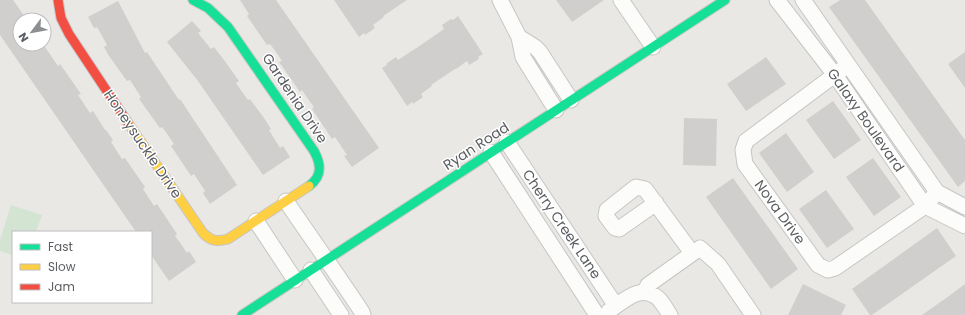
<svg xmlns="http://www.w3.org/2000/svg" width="965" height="315" font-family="Poppins,sans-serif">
	<rect width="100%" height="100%" fill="#e9e8e4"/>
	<path fill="#d3e4d2" d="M533,53L555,87L554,89H552L529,56L530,54Z
		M11,205L42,215L36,232H13V255L0,251V240Z"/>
	<path fill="#d0cfcd" d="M0,0H13L27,20H20V44H43L58,66L60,64L81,94L78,95L90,113L93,111L105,130H106L113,140L111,142L122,159L125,158L145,187L143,189L154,206L157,204L177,234L175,236L181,244L187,253L189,251L196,262L169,281L151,255V232H136L0,35Z
		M240,0H276L379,148L352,167L344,156L347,155L335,137L332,139L312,109L314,107L308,99L302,90L300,92L279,62L282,61L276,52L270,44L267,45L247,16L249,14Z
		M334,0H407L383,16L384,17L373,25L375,28L365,35L364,33L359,37Z
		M556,0H604L572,22Z
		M840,0H865L965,140V181L958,187L829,7Z
		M118,1L145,53L147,52L179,100L180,99L237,185L210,204L203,193L205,191L194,174L191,176L171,146L174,144L168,135L162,127L160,128L139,99L141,97L130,80L127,81L109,56L104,47L107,45L97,27L94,28L88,17Z
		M458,16L483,54L478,57L479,59L469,65L467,61L456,69H455L431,85L432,86L421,94L423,97L413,104L412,102L407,106L382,68L387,65L386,64L396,57L398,60L421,45L444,29L442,25L451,19L453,20Z
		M192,21L201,31L198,33L211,49L214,47L224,60L239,81L236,83L242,92L248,100L250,99L264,118L271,129L269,130L280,148L283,146L290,157L263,175L198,81L167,42Z
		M965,52V88L948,64Z
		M766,57L786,84L746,111L727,84Z
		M833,101L861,140L834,159L806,120Z
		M684,118L717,119L716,166L683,165Z
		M786,133L814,172L787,192L759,153Z
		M873,158L901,197L874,216L846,177Z
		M733,178L798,269L771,289L706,197Z
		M826,190L854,229L827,248L799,209Z
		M937,228L956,256L872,315H870L852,289Z
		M803,284L846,305L841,315H788Z
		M965,284V315H922L949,296Z"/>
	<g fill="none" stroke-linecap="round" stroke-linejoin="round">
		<defs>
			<path id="street" d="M500,0L519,37
				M621,0L653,47
				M777,0L835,75L925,206L965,226
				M803,0L937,192L965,207
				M848,65L746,141L743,150L745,164L818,265L828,270L835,268L925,206L937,192
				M556,110L526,62L523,57L519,37L535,47L540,52L571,100
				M507,142L616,306
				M491,152L597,315
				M286,201C311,238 337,274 362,312L363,315
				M656,203L619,229L615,228L606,216L607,210L636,187L645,189L692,253
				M256,221L295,280
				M311,270L341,315
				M645,292L648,285L700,248L718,264L753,315
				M609,311C625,300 641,283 659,299C663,304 667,310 670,315"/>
			<path id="fast" d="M193,0L208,8L228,27L314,151C321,164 323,176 309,186
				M242,315L725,0"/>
			<path id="slow" d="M128,123L203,233C211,241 217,242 228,239L309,186"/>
			<path id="jam" d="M58,0L61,18L69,34L128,123"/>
		</defs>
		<use href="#street" stroke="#c6c6c6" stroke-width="17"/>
		<use href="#fast" stroke="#c6c6c6" stroke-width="11"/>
		<use href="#slow" stroke="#c6c6c6" stroke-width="11"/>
		<use href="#jam" stroke="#c6c6c6" stroke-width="11"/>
		<use href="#street" stroke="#fcfcfb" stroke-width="15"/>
		<use href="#fast" stroke="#16e098" stroke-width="9"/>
		<use href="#slow" stroke="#ffcf43" stroke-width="9"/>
		<use href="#jam" stroke="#f24e42" stroke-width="9"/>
	</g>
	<g text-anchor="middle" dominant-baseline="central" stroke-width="3" stroke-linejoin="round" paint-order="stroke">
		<g font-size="14" fill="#5a5d61" stroke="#fff">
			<text transform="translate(295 98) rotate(56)">Gardenia Drive</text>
			<text transform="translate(866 120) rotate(55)">Galaxy Boulevard</text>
			<text transform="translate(143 144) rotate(56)">Honeysuckle Drive</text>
			<text transform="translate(476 146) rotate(-33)">Ryan Road</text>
			<text transform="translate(780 212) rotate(54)">Nova Drive</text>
			<text transform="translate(562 224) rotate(56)">Cherry Creek Lane</text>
		</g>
	</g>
	<rect x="12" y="231" width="140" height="72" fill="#ffffff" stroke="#bdbec0"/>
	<rect x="20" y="244" width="20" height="6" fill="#16e098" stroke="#bdbec0"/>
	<text x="48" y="251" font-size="12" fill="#5a5d61">Fast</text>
	<rect x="20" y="264" width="20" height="6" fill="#ffcf43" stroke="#bdbec0"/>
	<text x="48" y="271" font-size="12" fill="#5a5d61">Slow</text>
	<rect x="20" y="284" width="20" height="6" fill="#f24e42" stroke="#bdbec0"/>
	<text x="48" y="291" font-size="12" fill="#5a5d61">Jam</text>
	<g transform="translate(32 32) rotate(238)"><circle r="19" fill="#ffffff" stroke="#bdbec0"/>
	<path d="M0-3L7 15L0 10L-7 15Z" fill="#8c8e8f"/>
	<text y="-6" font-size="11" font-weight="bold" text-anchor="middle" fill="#5a5d61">N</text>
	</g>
</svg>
